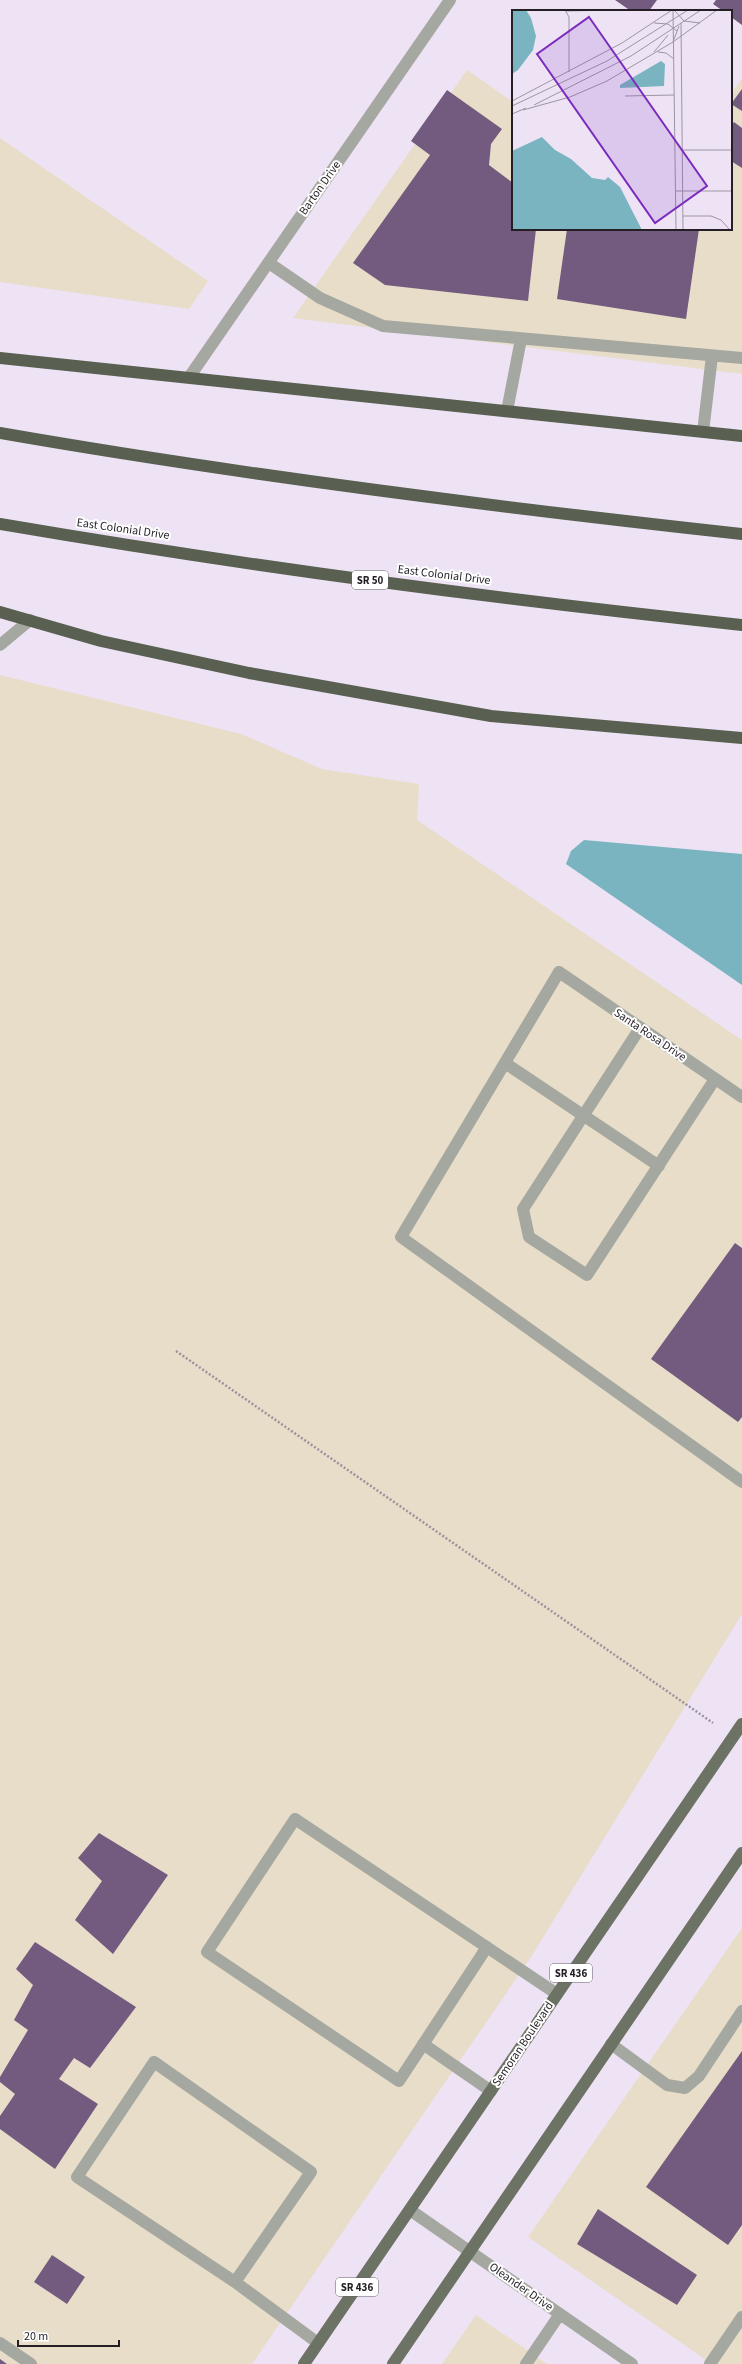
<svg xmlns="http://www.w3.org/2000/svg" width="742" height="2364" font-family="'Source Sans 3',sans-serif">
	<rect width="100%" height="100%" fill="#eee3f5"/>
	<path fill="#e8ddc8" d="M467,70L513,102V229H731V94L742,78V374L293,318Z
		M0,138L208,281L189,309L0,282Z
		M0,675L241,734L322,769L419,784L417,820L742,1040V1614L531,1957L252,2364H0Z
		M742,1928V2364H712L528,2237Z
		M476,2315L547,2364H442Z"/>
	<path fill="#79b4c0" d="M584,840L742,854V985L566,864L571,851Z"/>
	<path fill="#735b7f" d="M615,0H657L649,11H631Z
		M716,0H742V25L731,17V11H723L713,4Z
		M742,89V111L731,104Z
		M447,90L502,129L491,144L489,165L513,183V229H536L528,301L385,285L353,263L430,155L411,141Z
		M734,122L742,128V168L731,161V126Z
		M567,229H699L686,319L557,299Z
		M735,1243L742,1248V1417L738,1422L651,1359Z
		M99,1833L168,1875L113,1954L75,1920L102,1881L78,1858Z
		M35,1942L136,2007L90,2068L74,2058L59,2079L98,2104L55,2169L0,2129V2116L15,2094L0,2082V2077L28,2030L14,2020L33,1985L16,1969Z
		M742,2051V2225L728,2245L646,2187Z
		M598,2209L697,2275L677,2305L577,2244Z
		M52,2255L85,2277L67,2304L34,2282Z
		M0,2359L7,2364H0Z"/>
	<g fill="none" stroke-linecap="round" stroke-linejoin="round">
		<path stroke="#9a929f" stroke-width="2.5" stroke-dasharray="2 2" stroke-linecap="butt" d="M176,1351L713,1723"/>
		<path stroke="#a4a8a0" stroke-width="12" d="M269,263L320,298L383,326L742,358
			M190,376L450,0
			M507,411L521,339
			M703,432L712,356
			M0,645L30,620
			M640,1028L523,1209L529,1237L587,1275L715,1079
			M505,1063L659,1166
			M742,1097L559,972L401,1237L742,1482
			M487,1947L399,2081L207,1952L295,1819L557,1994
			M423,2044L491,2091
			M611,2044L667,2085L685,2088L699,2076L742,2011
			M410,2210L632,2364
			M235,2282L311,2172L154,2062L77,2177L235,2282L318,2343
			M0,2343L31,2364
			M526,2364L560,2314
			M710,2364L742,2317"/>
		<path stroke="#6c7365" stroke-width="12" d="M304,2364L742,1724
			M393,2364L742,1853"/>
		<path stroke="#596051" stroke-width="12" d="M0,358L742,436
			M0,433C246,476 494,507 742,534
			M0,524C246,566 494,599 742,625
			M0,612L101,641L249,673L491,716L742,738"/>
	</g>
	<g text-anchor="middle" dominant-baseline="central" stroke-width="4" stroke-linejoin="round" paint-order="stroke">
		<g fill="#fff" stroke="#656266" stroke-width="1">
			<rect x="352" y="571" width="36" height="18" rx="3"/>
			<rect x="550" y="1964" width="42" height="18" rx="3"/>
			<rect x="336" y="2278" width="42" height="18" rx="3"/>
		</g>
		<g font-size="11" font-weight="bold" fill="#231f25">
			<text x="370" y="580">SR 50</text>
			<text x="571" y="1973">SR 436</text>
			<text x="357" y="2287">SR 436</text>
		</g>
		<g font-size="12" fill="#231f25" stroke="#fff">
			<text transform="translate(320 188) rotate(-55)">Barton Drive</text>
			<text transform="translate(123 529) rotate(8)">East Colonial Drive</text>
			<text transform="translate(444 575) rotate(7)">East Colonial Drive</text>
			<text transform="translate(650 1035) rotate(34)">Santa Rosa Drive</text>
			<text transform="translate(523 2044) rotate(-56)">Semoran Boulevard</text>
			<text transform="translate(521 2287) rotate(35)">Oleander Drive</text>
		</g>
	</g>
	<g transform="translate(512 10)">
		<rect width="220" height="220" fill="#eee3f5"/>
		<path d="M0,0H14L19,8L24,26L21,40L6,60L0,64ZM149,51L153,54L152,76L108,78V75ZM30,127L43,140L59,149L80,168L93,170L96,167L108,177L130,220H0V141Z" fill="#79b4c0"/>
		<path fill="none" stroke="#9d95a2" stroke-width="1" d="M53,0L57,7V62M161,0L164,220M162,0L172,11L188,13M54,1L100,0M142,13L156,14L165,21M169,13L171,220M161,32L167,16M142,42L156,25M146,42L154,43L162,49M113,86L162,85M0,91L110,33L160,0M22,95L119,46L189,0M0,96L95,51L176,0M11,100L58,87L95,71L161,32L205,0M0,104L14,98M170,140H220M164,181H220M171,206H199L209,210L218,220"/>
		<path fill="#7b2cbf" fill-opacity="0.15" stroke="#7b2cbf" stroke-width="2" d="M77,7L195,176L143,213L25,44Z"/>
		<rect width="220" height="220" fill="none" stroke="#231f25" stroke-width="2"/>
	</g>
	<path d="M18 2340v6h101v-6" fill="none" stroke="#231f25" stroke-width="2"/>
	<text x="24" y="2340" font-size="12" fill="#231f25" stroke="#ffffff" stroke-width="3" paint-order="stroke">20 m</text>
</svg>
